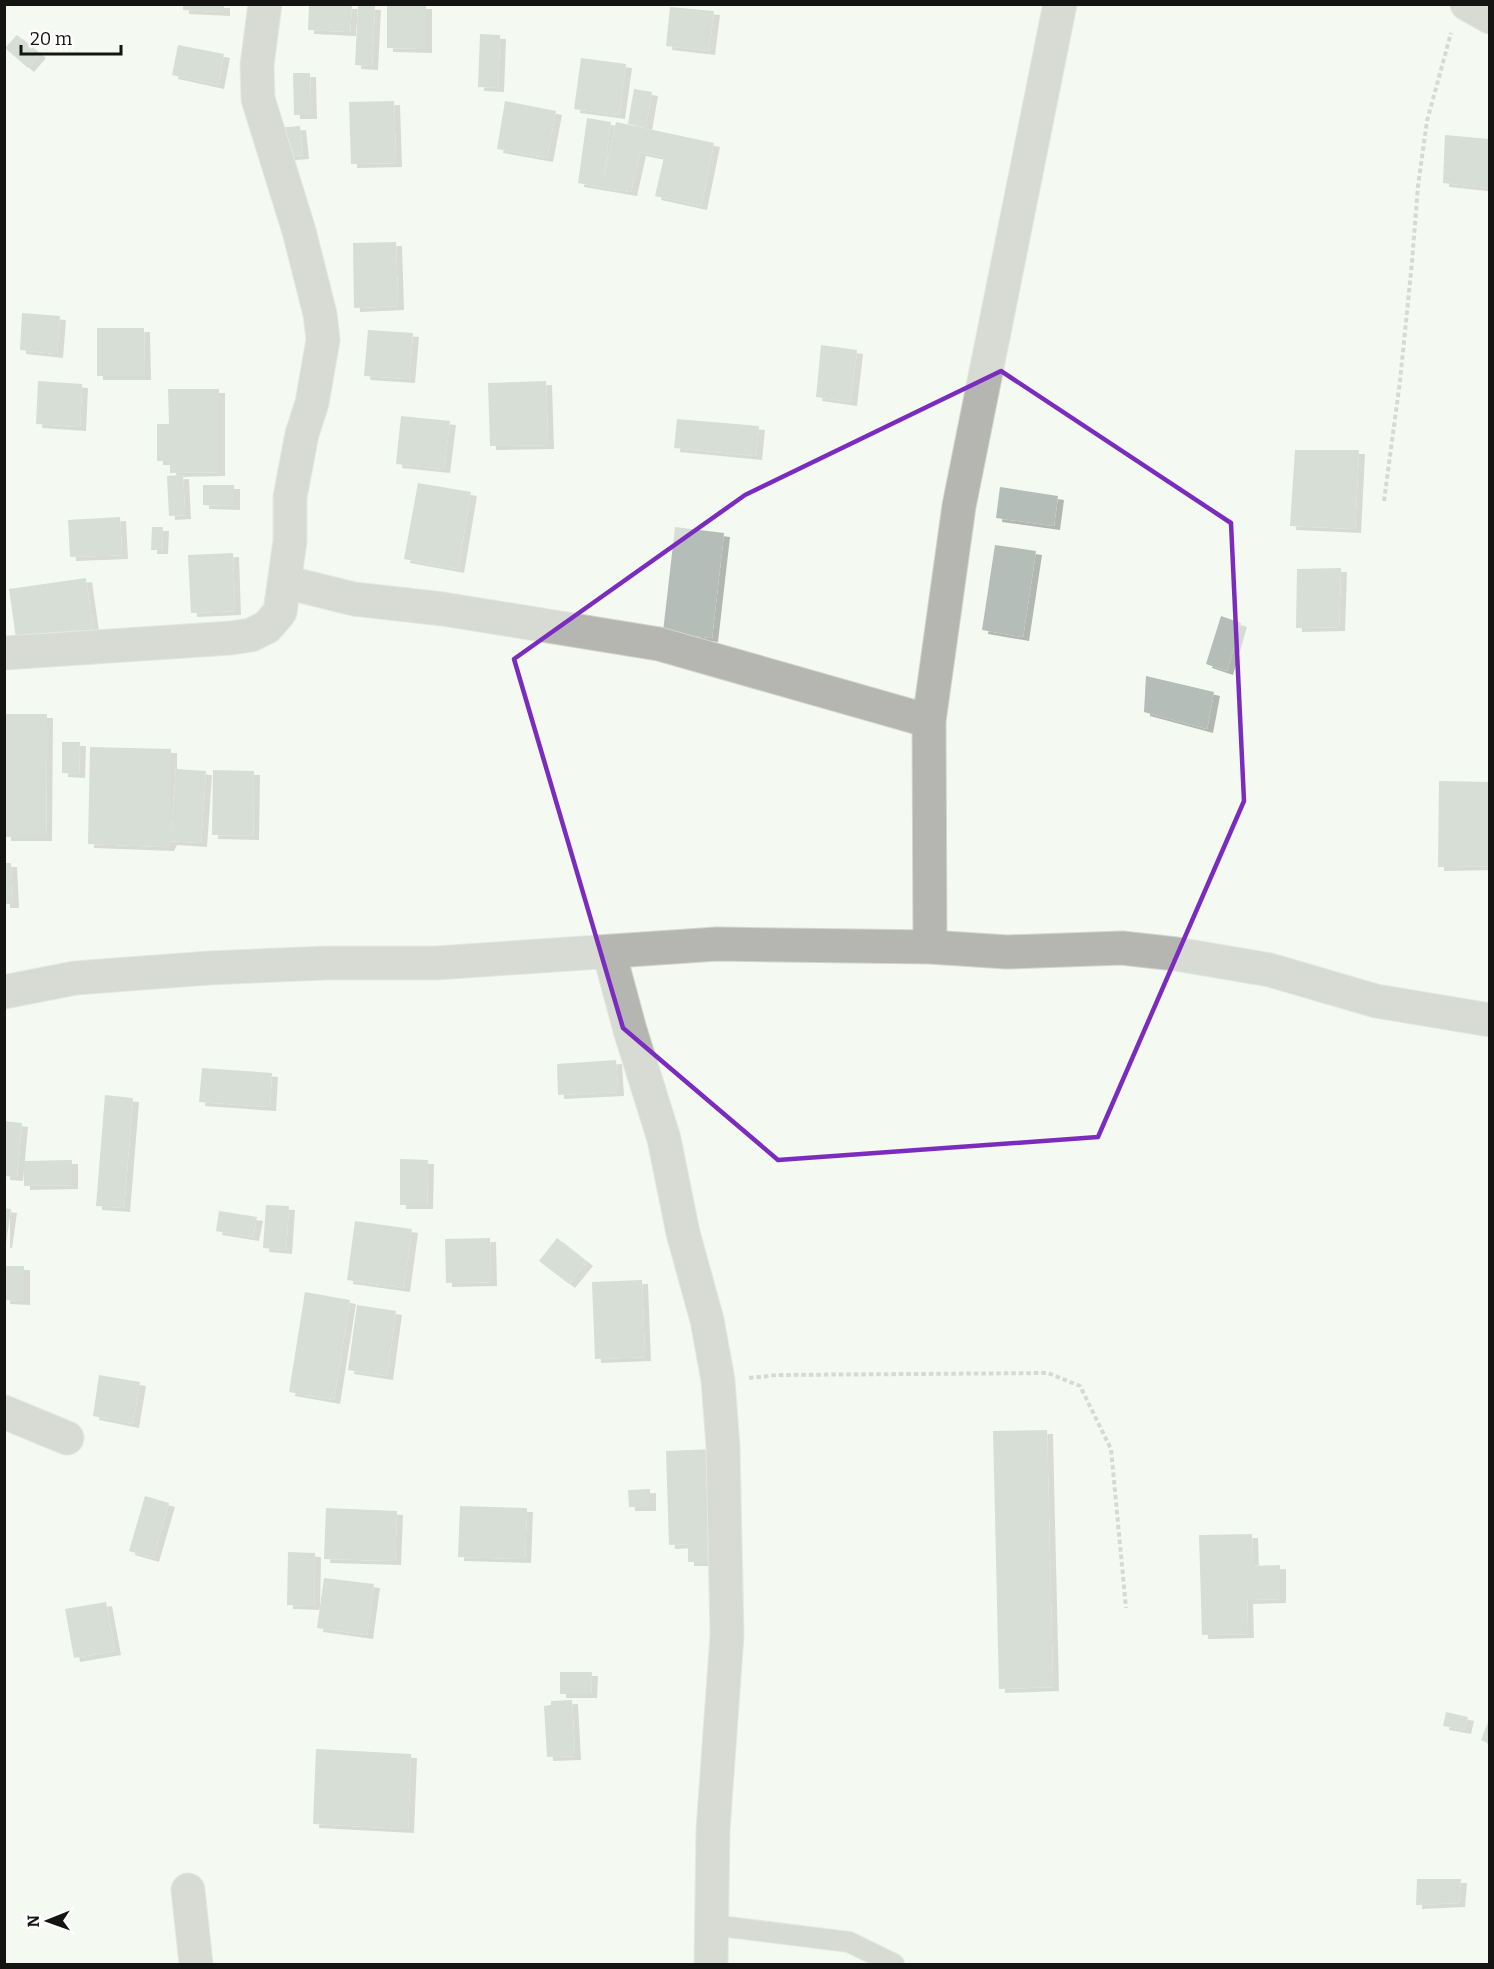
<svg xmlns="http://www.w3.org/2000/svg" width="1494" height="1969" font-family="Bitter,serif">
	<defs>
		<filter id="shadow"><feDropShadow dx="6" dy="4" stdDeviation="0" flood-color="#0004"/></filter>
	</defs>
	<rect width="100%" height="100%" fill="#f4f9f1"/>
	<path fill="#b4bdb7" filter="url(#shadow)" d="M183,4H224V12L183,10Z
		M309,5H352L350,32L308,30Z
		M358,5L375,6L372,66L355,65Z
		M387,5H426V49L387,48Z
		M670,7L714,11L709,51L666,46Z
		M480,34L500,35L498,88L478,87Z
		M17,35L40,54L28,68L5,48Z
		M178,45L224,54L218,85L172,75Z
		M581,58L626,64L619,115L574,109Z
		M293,73H310L311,115H294Z
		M634,89L652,92L646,127L628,124Z
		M394,101L396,163L351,164L349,102Z
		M505,101L556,111L547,158L497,149Z
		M587,118L611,122L603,180L616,122L714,143L701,206L655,196L664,157L640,152L631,192L578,183Z
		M300,126L303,155L279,157L276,128Z
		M1445,135L1490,139V188L1443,183Z
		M396,242L398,306L354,308L353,243Z
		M22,313L60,316L57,354L20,350Z
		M97,328H144L145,376H97Z
		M368,330L413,333L409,379L364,376Z
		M821,345L857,350L851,402L816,397Z
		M38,381L82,384L80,427L36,424Z
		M546,381L548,445L490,446L488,383Z
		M168,389H219V472L170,473V461H157V424H169Z
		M401,416L450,421L444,469L396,464Z
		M677,419L759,426L756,456L674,448Z
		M1295,450H1359L1355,529L1290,526Z
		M183,475L185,515L169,516L167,476Z
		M418,483L471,492L458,569L404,559Z
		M203,485H234V506L203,505Z
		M1000,487L1058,496L1054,526L996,518Z
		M120,517L122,555L70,557L68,520Z
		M152,527H163L162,550H151Z
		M675,527L724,533L712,638L663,632Z
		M995,545L1036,551L1023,637L982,630Z
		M233,553L235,611L191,613L188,555Z
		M1341,568L1339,627L1296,628L1297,569Z
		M86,578L95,641L18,652L9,589Z
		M1221,616L1241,623L1227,671L1206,664Z
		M1146,676L1214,692L1207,729L1144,712Z
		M6,714H47L46,837H5Z
		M62,742H80L79,774L62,773Z
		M90,747L171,749V833L176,769L206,771L201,843L171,841L168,847L88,844Z
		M213,770L254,771L253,836L212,835Z
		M1439,781L1490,782V866L1438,867Z
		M4,863H11L13,904H4Z
		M616,1060L618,1092L558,1095L557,1064Z
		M202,1068L272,1073L270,1107L199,1102Z
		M105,1095L133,1098L124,1208L96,1206Z
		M4,1121L22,1123L17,1177L4,1176Z
		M400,1159L428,1160L427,1205H400Z
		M72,1160V1185L24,1186V1161Z
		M266,1205L289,1206L286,1250L263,1248Z
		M4,1208L11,1209L6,1244H4Z
		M219,1211L257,1217L253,1237L216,1231Z
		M355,1221L412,1229L404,1288L347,1280Z
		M490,1238L491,1282L446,1283L445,1239Z
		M557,1238L587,1262L569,1284L539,1261Z
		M4,1266H24V1301L4,1300Z
		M642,1280L645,1357L595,1359L592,1282Z
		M305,1292L350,1300L334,1400L289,1392Z
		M357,1305L396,1311L387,1376L348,1370Z
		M99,1375L140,1382L133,1424L93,1416Z
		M1047,1430L1053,1687L999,1689L993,1431Z
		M714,1449L713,1544H707L708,1562H688V1544L669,1545L666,1451Z
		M650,1489V1507H629L628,1490Z
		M145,1496L169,1503L153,1558L129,1551Z
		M460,1506L527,1508L525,1559L458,1557Z
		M326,1508L397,1511L395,1561L324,1559Z
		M1252,1534L1253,1566L1280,1565V1599L1247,1600L1248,1634L1202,1635L1199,1535Z
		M288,1552L315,1553L314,1606L287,1605Z
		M324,1578L374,1584L367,1635L317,1628Z
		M106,1602L115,1651L74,1658L65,1609Z
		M560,1672H592L591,1694H560Z
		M572,1700L575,1756L547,1757L544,1706L551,1705V1701Z
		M1446,1712L1468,1717L1465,1730L1443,1726Z
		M1490,1717V1744L1481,1740Z
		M316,1749L411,1754L408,1829L313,1824Z
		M1417,1879H1461L1459,1903L1416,1905Z"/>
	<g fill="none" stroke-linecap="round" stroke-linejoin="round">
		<defs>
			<path id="lane" d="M712,1925L849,1942L894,1964"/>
			<path id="street" d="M1467,4L1490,17
				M285,582L354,599L443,609L659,644L929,721
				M4,653L231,638L251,635L267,627L280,612L290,541V497L302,434L312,403L323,340L320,314L299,231L258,99L257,65L265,4
				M930,947L929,721L959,506L1060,4
				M609,952L630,1030L664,1139L683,1233L707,1320L718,1380L723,1447L727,1635L713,1830L711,1964
				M4,992L75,978L209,968L326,963H436L717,944L930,947L1007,952L1122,948L1176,954L1270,970L1376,1001L1490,1020
				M4,1412L67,1438
				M188,1890L196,1964"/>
		</defs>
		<use href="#lane" stroke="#d0d5cd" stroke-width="22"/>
		<use href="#street" stroke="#d0d5cd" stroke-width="35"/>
		<path stroke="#b1b4ae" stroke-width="4" stroke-dasharray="4.5 3" stroke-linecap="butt" d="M1384,501L1400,381L1412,262L1418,186L1427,121L1451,33
			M749,1378L777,1375L1048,1373L1080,1386L1111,1449L1126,1608"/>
		<use href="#lane" stroke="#b5b5b1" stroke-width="20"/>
		<use href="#street" stroke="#b5b5b1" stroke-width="33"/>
	</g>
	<path d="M0 0H1494V1969H0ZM1001,371L1231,523L1244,801L1098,1137L778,1160L623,1028L514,659L745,495Z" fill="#f4f9f1" fill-opacity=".55" fill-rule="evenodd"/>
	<path fill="none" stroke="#7b2cbf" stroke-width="4.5" stroke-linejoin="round" d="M1001,371L1231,523L1244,801L1098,1137L778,1160L623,1028L514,659L745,495Z"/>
	<rect width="1494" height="1969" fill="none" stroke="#141512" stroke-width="12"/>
	<g transform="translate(48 1921) rotate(269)" stroke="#ffffff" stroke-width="4.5" paint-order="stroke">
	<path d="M0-4.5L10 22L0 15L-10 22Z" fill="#141512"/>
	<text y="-9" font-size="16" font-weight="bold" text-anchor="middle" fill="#141512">N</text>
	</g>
	<path d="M21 45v9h100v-9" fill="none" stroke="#141512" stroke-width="3"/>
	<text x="30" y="45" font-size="18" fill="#141512" stroke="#ffffff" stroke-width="4.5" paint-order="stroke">20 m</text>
</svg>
